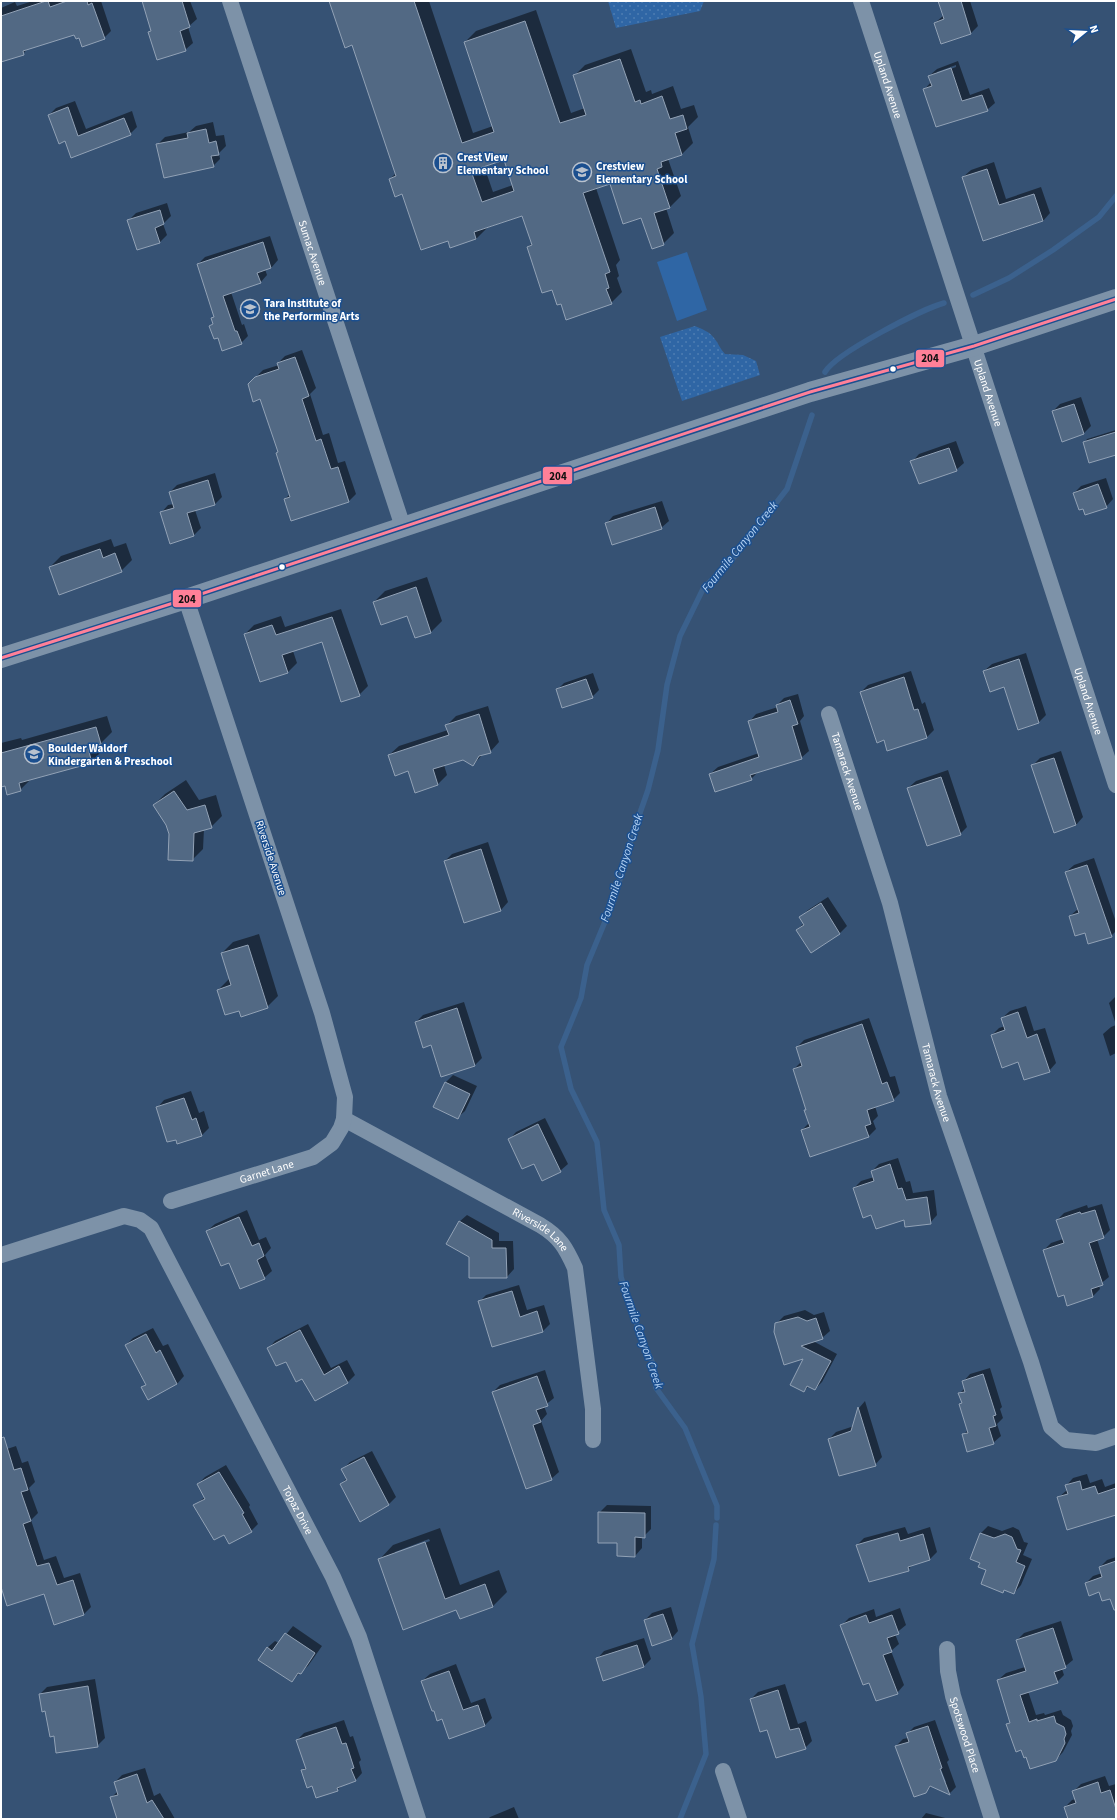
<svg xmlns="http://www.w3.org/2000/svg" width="1117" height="1820" font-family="'Source Sans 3',sans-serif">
	<defs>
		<pattern id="green-dots" width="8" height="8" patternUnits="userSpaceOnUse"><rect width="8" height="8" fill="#2f66a5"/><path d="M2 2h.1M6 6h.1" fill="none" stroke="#4e7db2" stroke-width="1.8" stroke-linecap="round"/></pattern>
	</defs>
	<rect width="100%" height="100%" fill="#365274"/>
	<path fill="url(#green-dots)" d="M608,1H704L700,11L616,28Z
		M695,326C702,329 710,332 714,338C719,344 720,349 725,354L743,355L756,361L760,375L682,401L660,337Z"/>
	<path fill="#2f66a5" d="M687,252L707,310L677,321L657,262Z"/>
	<path fill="#0007" fill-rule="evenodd" d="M33,1H101L111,31L104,38L80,37L75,33L28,48L23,54L1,61V8L15,2L17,6Z
		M143,1H190L197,19L188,27L193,43L185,50L149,32L152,29Z
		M330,1H429L473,133L493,126L465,42L476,31L536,10L571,113L585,108L574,76L585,65L631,49L646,92L651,90L652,94L673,86L681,109L694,105L698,117L688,127L693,143L682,154L668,159L681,196L670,207L666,208L674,233L663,244L642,217L610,183L596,188L620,260L616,265L619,276L617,278L622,292L611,303L552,289L528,247L532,243L523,215L487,228L476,239L448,240L390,179L396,173L353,44ZM504,159L513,185L493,192L484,166Z
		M939,1H970L978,26L971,33L941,43L935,23L944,15Z
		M958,61L970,95L989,88L995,103L987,110L924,90L931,82L929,76L937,69ZM956,65V67L937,74V72Z
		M75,101L86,129L132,111L137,127L130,134L66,140L49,115L56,108Z
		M213,122L216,136L224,135L226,146L219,153L220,159L213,166L157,145L165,137L189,132L196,126Z
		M994,162L1006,199L1041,187L1050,213L1043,221L984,240L963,177L971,170Z
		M167,203L171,216L163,224L167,235L160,242L138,249L128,221L136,213Z
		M270,236L278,260L271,268L265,269L267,275L260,283L231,292L242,325L244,324L248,336L241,343L218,337L210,326L214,322L212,318L215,316L198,264L205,257Z
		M302,350L316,388L310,394L323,435L329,433L338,463L345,461L356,494L349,501L285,499L290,494L279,451L255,378L263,370L279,365L278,363L285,356Z
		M1081,397L1091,426L1084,433L1053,411L1060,404Z
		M1116,430V454L1084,443L1087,439Z
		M956,441L964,463L956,470L912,462L919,454Z
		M215,473L222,497L215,504L195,510L201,528L194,535L170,542L161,513L168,505L174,504L170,492L177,485Z
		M1106,478L1113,499L1106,507L1074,493L1081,486Z
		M662,501L669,521L661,528L606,524L613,516Z
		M111,539L114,547L126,543L132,560L121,571L50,567L61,556Z
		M427,577L442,621L431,632L415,637L408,615L374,602L385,591Z
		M341,609L368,686L359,695L323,641L293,651L297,663L288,672L245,634L254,625L281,616L285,627Z
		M1026,653L1046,715L1039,722L1005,686L984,671L992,664Z
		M911,671L922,704L925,702L934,730L927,737L888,749L885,739L861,692L868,685Z
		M593,673L599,690L592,697L557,690L564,683Z
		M798,694L804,716L800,721L809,751L801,758L758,772L751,779L710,774L718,767L759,753L749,722L756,714L778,707L777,705L784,698Z
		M488,706L499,742L490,752L483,754L473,765L464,759L444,765L447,775L438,784L416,791L409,770L389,755L399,746L448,730L447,725L456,716Z
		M107,716L112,732L100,744L102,751L91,762L31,779L20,790L6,785L1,786V743L21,738L22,740Z
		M1061,751L1083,817L1076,825L1033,765L1040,758Z
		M948,770L967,827L960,834L908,788L916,781Z
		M186,780L199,800L216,795L222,816L211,827L204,829L203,849L192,860L170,834L167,824L154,805L165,794Z
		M488,842L508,902L501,910L464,921L445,861L452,854Z
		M1094,858L1116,922V931L1111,936L1085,931L1070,916L1078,909L1066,872L1074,865Z
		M828,897L847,926L840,933L797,930L804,923L801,917L808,910Z
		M259,934L278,996L267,1007L240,1009L218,990L230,978L222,953L233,942Z
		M1116,996V1025L1109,1003Z
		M464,1002L482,1058L475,1065L441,1076L431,1044L416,1022L423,1015Z
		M1026,1006L1034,1031L1045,1028L1056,1063L1049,1071L1019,1061L992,1035L999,1028L1005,1026L1002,1018L1010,1011Z
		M869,1018L890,1077L895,1076L900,1093L893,1100L875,1106L878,1116L873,1121L876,1129L868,1137L802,1130L810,1122L807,1109L794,1069L801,1062L797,1047L804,1040Z
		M1116,1025V1053L1110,1056L1103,1034L1111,1027Z
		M453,1075L477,1086L465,1111L457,1118L434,1107L446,1082Z
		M191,1091L199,1113L204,1111L209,1128L202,1135L157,1108L164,1100Z
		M545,1118L568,1164L560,1171L534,1162L509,1140L516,1132Z
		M898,1158L906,1182L910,1181L913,1193L934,1190L937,1215L930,1223L872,1214L854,1188L861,1181L874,1177L872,1171L879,1164Z
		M1102,1204L1110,1230L1103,1237L1097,1239L1109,1277L1099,1285L1100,1289L1093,1296L1068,1304L1044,1250L1051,1243L1063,1239L1057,1220L1064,1213L1087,1205L1088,1208Z
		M247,1210L259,1240L266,1237L271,1248L265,1255L272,1271L264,1278L229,1262L207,1231L215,1224Z
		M467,1215L499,1233V1241H513L514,1269L507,1277L470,1256L459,1222Z
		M519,1285L527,1310L544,1305L550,1324L543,1331L492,1346L479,1302L486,1295Z
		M805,1310L814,1315L824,1312L830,1331L822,1338L813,1341L837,1354L822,1382L815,1389L809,1386L804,1391L805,1358L776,1324L784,1316Z
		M308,1324L331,1368L347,1360L355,1375L348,1382L315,1400L303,1377L286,1360L268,1349L275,1341Z
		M153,1328L163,1346L168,1344L184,1376L177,1384L143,1388L146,1384L126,1345L133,1338Z
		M990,1368L1002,1407L1000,1409L1003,1418L997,1424L1001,1436L993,1443L963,1435L968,1430L960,1405L962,1402L959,1394L965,1388L963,1382L970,1374Z
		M545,1370L554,1398L544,1406L547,1414L541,1421L559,1472L551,1479L493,1392L500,1385Z
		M865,1401L882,1457L875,1465L829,1439L836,1432L854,1426L859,1408Z
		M16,1446L22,1463L28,1461L35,1482L29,1488L38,1513L31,1520L44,1560L56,1556L64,1578L80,1573L91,1607L84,1614L45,1593L1,1584V1451Z
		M372,1451L396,1497L389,1504L341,1484L347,1478L343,1469L350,1462Z
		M226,1465L250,1505L249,1507L258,1524L251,1531L224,1533L195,1505L205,1497L198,1484L205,1477Z
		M1087,1474L1090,1483L1102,1479L1105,1487L1116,1483V1514L1058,1498L1067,1490L1066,1486L1073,1478Z
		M607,1505L651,1506V1529L644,1536H642V1548L635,1556L618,1542L599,1513Z
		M988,1526L1002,1531L1013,1527L1019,1530L1024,1542L1028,1543L1023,1555L1032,1559L1021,1585L1014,1593L1005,1589L1003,1592L981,1562L971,1558L981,1533Z
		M905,1527L908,1534L930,1527L937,1552L930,1559L913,1564L908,1570L857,1545L864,1538Z
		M440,1528L460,1585L499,1570L507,1592L492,1607L457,1609L379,1560L393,1545ZM429,1539L430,1541L395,1554V1552Z
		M1116,1557V1600L1086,1583L1093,1576L1102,1573L1100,1567L1107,1560Z
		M671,1607L678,1631L671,1639L645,1620L652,1613Z
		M900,1608L906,1625L895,1634L899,1644L891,1651L904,1685L897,1693L842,1625L849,1618L874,1609L876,1617Z
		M1061,1621L1073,1660L1062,1669L1064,1675L1057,1682L1028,1691L1036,1715L1044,1713L1045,1715L1061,1710L1063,1715L1071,1720L1073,1726L1071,1731L1072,1735L1063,1752L1056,1760L1027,1756L1008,1724L1011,1721L998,1680L1006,1673L1025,1667L1017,1640L1024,1633Z
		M293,1626L322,1646L308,1666L291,1681L267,1648L275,1641L279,1643Z
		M644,1638L651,1659L644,1666L597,1659L604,1651Z
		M456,1664L471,1703L485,1698L492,1718L485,1725L450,1737L443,1718L422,1681L430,1674Z
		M95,1679L105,1738L97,1746L54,1735L40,1694L47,1687Z
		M785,1684L798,1724L806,1721L812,1741L805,1748L768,1728L751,1699L758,1692Z
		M344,1720L350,1737L353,1736L361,1760L359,1762L362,1773L355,1781L343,1785L337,1790L302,1770L306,1767L297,1740L304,1733Z
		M935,1720L949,1760L947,1762L956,1787L949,1794L932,1786L925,1792L896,1746L903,1739L908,1738L907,1734L914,1727ZM939,1764L946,1782H944L937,1765Z
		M145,1768L154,1796L160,1793L175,1819H119L111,1798L118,1791L115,1782L122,1775Z
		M1105,1776L1109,1786L1116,1784V1819H1069L1065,1807L1072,1800L1076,1799L1074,1791L1081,1784Z
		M514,1807L519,1819H488L490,1817Z
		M926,1813L949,1819H921Z"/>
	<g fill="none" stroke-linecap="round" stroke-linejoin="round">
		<path stroke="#3b618d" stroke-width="5.5" d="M973,295L1009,278L1053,250L1099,217L1116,196
			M825,372C836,353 922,309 944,303
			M717,1518V1506L685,1428L656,1388L654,1366L640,1334L621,1277L619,1245L604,1210L597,1142L571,1089L561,1047L581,998L587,965L614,900L634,830L648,790L658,750L667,685L680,636L704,587L728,565L787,489L812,415
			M680,1819L706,1754L701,1697L692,1644L714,1559L716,1525"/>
	</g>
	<path fill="#526984" stroke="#92a2b6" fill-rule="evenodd" d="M46,1H48L50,7L67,1H87L88,5L92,3L105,39L82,47L79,38L76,39L74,35L23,51L24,55L1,62V16Z
		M142,1H182L190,27L180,31L186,51L157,60L148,32L151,31Z
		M329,1H414L462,143L494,132L464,42L525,21L560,123L586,115L573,75L620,59L635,102L640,100L641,104L662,96L670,119L683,115L687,129L675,133L682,155L661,162L662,167L657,169L670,208L654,213L664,245L652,249L641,218L623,224L610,184L583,193L610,272L605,274L609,288L606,289L612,304L566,320L561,304L557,305L552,290L542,293L527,247L532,245L522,216L474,232L476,239L450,248L448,241L421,250L402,194L395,197L389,179L396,176L352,45L345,48ZM504,160L514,191L482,202L471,171Z
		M938,1H961L971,34L941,44L934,23L944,19Z
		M951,68L962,101L982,95L988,111L936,127L923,89L932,86L928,76Z
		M68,107L78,136L124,118L131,135L71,158L65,141L59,144L48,115Z
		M206,129L209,143L216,141L219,155L211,156L214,167L164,178L156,144L188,138L187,133Z
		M987,169L999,205L1034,194L1043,221L983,241L962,177Z
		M160,210L164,224L155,228L160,243L137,250L127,220Z
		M263,242L271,268L257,273L261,283L223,296L235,331H237L242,344L222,351L218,338L214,339L209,326L213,324L211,318L214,317L197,264Z
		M295,357L309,396L302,399L316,441L321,439L331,469L338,467L349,502L291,521L284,499L290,497L276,453L278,452L260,399L253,402L248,384L255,377L279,369L277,363Z
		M1074,404L1084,434L1062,442L1052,411Z
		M1116,432V455L1089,463L1083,442Z
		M949,448L957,471L919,484L910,461Z
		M208,480L215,505L187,513L194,536L170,544L160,512L174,508L169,492Z
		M1098,484L1107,508L1085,515L1083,509L1079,510L1073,493Z
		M655,507L662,529L612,545L605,523Z
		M100,549L103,558L115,553L122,572L59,595L49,567Z
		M416,587L431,633L415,638L407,616L381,625L373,602Z
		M332,617L360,696L341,702L322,642L282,655L288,673L260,682L244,634L272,625L276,635Z
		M1019,659L1039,723L1018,730L1004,687L990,692L983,671Z
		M904,677L914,710L918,709L927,738L887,751L884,740L877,743L860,692Z
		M586,679L593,698L562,708L556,689Z
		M790,700L798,724L792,726L802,759L750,775L752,780L715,792L709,774L759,757L748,721L778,712L776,705Z
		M479,714L491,753L479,756L473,766L463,760L433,769L438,785L415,793L408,771L395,776L388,755L449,735L445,725Z
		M96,727L101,744L88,748L92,763L19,783L21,791L7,795L5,786L1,787V753Z
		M1054,758L1076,825L1054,833L1031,765Z
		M941,777L961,835L927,846L907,788Z
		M174,791L187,810L205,805L212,828L194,833L193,861L168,860L169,834L166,825L153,805Z
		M481,849L501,911L464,923L444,861Z
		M1087,865L1112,937L1088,944L1085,933L1075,936L1069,916L1079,913L1065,872Z
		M821,903L840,934L811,953L796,930L804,925L799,917Z
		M248,945L268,1008L241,1017L239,1011L225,1015L217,990L231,985L221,953Z
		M457,1008L475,1066L441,1077L431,1045L423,1048L415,1022Z
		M1018,1012L1027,1038L1037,1034L1050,1072L1024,1080L1018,1062L1002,1068L991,1035L1005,1030L1001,1018Z
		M862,1024L882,1084L887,1082L894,1101L867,1110L871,1124L865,1126L869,1137L810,1157L801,1130L810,1127L804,1110H806L793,1069L802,1066L796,1047Z
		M445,1082L470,1094L458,1119L433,1107Z
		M184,1098L192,1120L196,1118L202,1136L177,1144L176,1140L167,1142L156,1107Z
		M538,1124L561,1172L542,1181L534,1164L522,1169L508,1139Z
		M890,1164L898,1189L902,1188L906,1200L927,1197L931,1224L905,1227L904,1220L876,1229L871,1215L863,1218L853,1188L874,1181L871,1171Z
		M1095,1210L1104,1238L1089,1243L1103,1285L1091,1289L1093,1297L1067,1306L1064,1295L1058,1297L1043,1250L1064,1243L1056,1220L1080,1212L1081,1214Z
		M239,1217L252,1246L259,1243L264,1256L257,1260L265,1279L240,1289L229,1263L221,1266L206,1231Z
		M459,1221L492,1240V1248H506L507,1278H469V1257L446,1244Z
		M512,1291L520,1317L537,1311L543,1332L492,1347L478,1301Z
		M798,1317L807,1321L816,1318L823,1339L801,1346L831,1361L815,1390L807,1386L804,1392L790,1385L803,1359L784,1365L774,1332L775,1323Z
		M300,1330L324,1375L339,1366L348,1383L315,1401L302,1379L296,1382L286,1362L276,1366L267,1348Z
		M146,1334L156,1353L160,1350L177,1384L148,1400L141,1387L146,1385L125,1345Z
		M983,1374L996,1415L993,1416L996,1426L989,1428L994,1444L967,1452L962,1434L968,1433L959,1404L962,1403L958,1393L965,1392L962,1381Z
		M537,1376L548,1406L536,1410L541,1422L533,1425L552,1480L526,1489L492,1392Z
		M858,1407L876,1466L839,1476L828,1439L851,1431Z
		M4,1437L14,1470L21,1468L28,1490L21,1492L31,1521L23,1524L37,1566L49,1563L57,1585L73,1580L84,1615L54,1625L44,1594L7,1606L1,1587V1438Z
		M364,1457L389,1505L360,1522L340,1484L347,1480L341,1469Z
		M219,1472L244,1513L242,1514L252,1532L229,1544L224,1535L214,1540L193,1505L205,1499L197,1484Z
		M1080,1481L1082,1490L1095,1486L1098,1494L1116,1488V1515L1067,1530L1057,1497L1068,1494L1065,1485Z
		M598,1512L645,1513V1538L635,1537V1557L617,1556V1543H598Z
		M898,1533L900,1541L923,1534L930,1560L908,1567L909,1571L869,1582L856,1545Z
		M980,1533L994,1538L1005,1534L1012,1537L1017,1549L1021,1550L1016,1562L1025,1566L1014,1594L1004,1590L1003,1593L981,1584L986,1570L978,1567L980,1563L970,1559Z
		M425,1542L445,1599L485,1584L493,1607L460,1619L456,1610L403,1630L378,1559Z
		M1116,1561V1610H1114L1110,1599L1102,1601L1099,1592L1089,1596L1085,1583L1102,1577L1099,1567Z
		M663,1614L672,1639L652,1646L644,1620Z
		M866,1615L869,1623L892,1615L899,1634L887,1638L892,1652L883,1655L898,1694L876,1701L869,1683L863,1685L840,1625Z
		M1053,1628L1066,1668L1054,1672L1058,1683L1020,1695L1029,1722L1037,1719V1721L1054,1716L1056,1723L1064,1727L1066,1734L1064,1739L1065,1743L1056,1761L1030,1769L1026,1757L1024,1758L1021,1750L1016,1752L1006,1724L1010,1723L997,1680L1026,1671L1016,1640Z
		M285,1633L315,1653L301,1674L298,1673L292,1682L258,1660L267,1647L272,1651Z
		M637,1645L644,1667L603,1681L596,1658Z
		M449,1671L463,1710L478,1705L485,1726L449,1739L442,1719L437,1721L434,1711H432L421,1681Z
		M88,1686L98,1747L56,1753L54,1736L50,1737L45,1711L42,1712L39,1694Z
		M778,1690L790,1730L799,1728L806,1749L776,1758L767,1730L760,1732L750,1699Z
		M928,1726L942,1768L940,1769L950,1795L930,1786L926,1793L914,1797L895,1746L909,1742L906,1733Z
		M336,1727L342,1744L346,1743L354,1768L351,1769L356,1781L337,1788L338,1791L316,1798L312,1786L307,1788L301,1770L306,1769L296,1740Z
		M137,1774L147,1803L152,1800L164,1819H117L110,1797L118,1795L114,1782Z
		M1098,1782L1101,1793L1110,1790L1116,1809V1819H1068L1064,1807L1076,1803L1072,1791Z"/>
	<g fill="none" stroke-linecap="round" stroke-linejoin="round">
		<g stroke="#7d92a8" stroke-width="16">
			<path id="s1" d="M230,1L403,527"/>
			<path id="s2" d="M861,1L1116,785"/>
			<path id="s3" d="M829,714L890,903L939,1096L1031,1362L1051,1427L1066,1440L1096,1443L1116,1436"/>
			<path id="s4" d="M344,1119L540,1225C560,1237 566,1248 575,1268L593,1409V1440"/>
			<path id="s5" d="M171,1201L313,1157L332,1143L341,1128L344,1119L345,1097L322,1013L186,599"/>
			<path id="s6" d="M1,1255L124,1216L140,1220L151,1228L333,1577L359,1637L418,1819"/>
			<path id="s7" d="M947,1649L948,1671L953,1696L992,1819"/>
			<path d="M723,1771L739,1819"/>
		</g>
		<path stroke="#7d92a8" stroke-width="20" d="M1,658L186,599L810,392L974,346L1116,299"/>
		<defs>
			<path id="bus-1" d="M1,658L186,599L810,392L974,346L1116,299"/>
		</defs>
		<use href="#bus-1" stroke="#1b4f8f" stroke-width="6"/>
		<use href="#bus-1" stroke="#ff8098" stroke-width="3"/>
	</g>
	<defs>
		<symbol id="building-ring" viewBox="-11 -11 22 22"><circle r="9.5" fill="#1b4f8f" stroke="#b9c2ce" stroke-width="1.5"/><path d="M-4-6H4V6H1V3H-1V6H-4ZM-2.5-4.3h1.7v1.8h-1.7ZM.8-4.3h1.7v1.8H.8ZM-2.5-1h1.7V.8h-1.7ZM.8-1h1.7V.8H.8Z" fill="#b9c2ce"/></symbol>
		<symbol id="school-ring" viewBox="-11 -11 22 22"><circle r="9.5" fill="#1b4f8f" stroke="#b9c2ce" stroke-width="1.5"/><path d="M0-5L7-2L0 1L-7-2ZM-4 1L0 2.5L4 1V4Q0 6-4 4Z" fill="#b9c2ce"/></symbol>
	</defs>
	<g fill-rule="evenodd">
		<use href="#building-ring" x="432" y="152" width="22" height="22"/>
		<use href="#school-ring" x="571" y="161" width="22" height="22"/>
		<use href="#school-ring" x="239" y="298" width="22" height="22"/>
		<use href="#school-ring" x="23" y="743" width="22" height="22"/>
	</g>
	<g fill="#fff" stroke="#1b4f8f" stroke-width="1.5">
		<circle cx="893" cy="369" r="3.5"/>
		<circle cx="282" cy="567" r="3.5"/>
	</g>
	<g text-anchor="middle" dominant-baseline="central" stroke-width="3" stroke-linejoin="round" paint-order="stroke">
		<g font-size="11" fill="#fff" stroke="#1b4f8f">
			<text stroke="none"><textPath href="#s2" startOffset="88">Upland Avenue</textPath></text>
			<text stroke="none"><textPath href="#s1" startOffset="265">Sumac Avenue</textPath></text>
			<text stroke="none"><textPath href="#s2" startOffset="412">Upland Avenue</textPath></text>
			<text stroke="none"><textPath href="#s2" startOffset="736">Upland Avenue</textPath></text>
			<text stroke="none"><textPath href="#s3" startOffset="60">Tamarack Avenue</textPath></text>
			<text transform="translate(271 858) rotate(72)">Riverside Avenue</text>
			<text stroke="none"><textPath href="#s3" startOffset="384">Tamarack Avenue</textPath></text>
			<text stroke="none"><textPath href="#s5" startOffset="100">Garnet Lane</textPath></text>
			<text stroke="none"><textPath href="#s4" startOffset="226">Riverside Lane</textPath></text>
			<text stroke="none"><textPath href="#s6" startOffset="477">Topaz Drive</textPath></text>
			<text stroke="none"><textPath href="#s7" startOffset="88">Spotswood Place</textPath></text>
		</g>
		<g font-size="11" font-weight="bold" fill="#fff" stroke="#1b4f8f" text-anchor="start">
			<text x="457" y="157">Crest View<tspan x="457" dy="13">Elementary School</tspan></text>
			<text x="596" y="166">Crestview<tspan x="596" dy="13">Elementary School</tspan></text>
			<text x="264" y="303">Tara Institute of<tspan x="264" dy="13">the Performing Arts</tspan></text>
			<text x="48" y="748">Boulder Waldorf<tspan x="48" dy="13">Kindergarten &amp; Preschool</tspan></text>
		</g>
		<g font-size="12" font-style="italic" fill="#b5d3f5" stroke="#1b4f8f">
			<text transform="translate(740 547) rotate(-51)">Fourmile Canyon Creek</text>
			<text transform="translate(622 868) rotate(-72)">Fourmile Canyon Creek</text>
			<text transform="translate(641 1335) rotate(71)">Fourmile Canyon Creek</text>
		</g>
	</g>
	<g stroke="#1b4f8f" stroke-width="1.5">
		<rect x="915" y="349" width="30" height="19" rx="4" fill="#ff8098"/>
		<rect x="542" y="466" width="31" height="19" rx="4" fill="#ff8098"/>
		<rect x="172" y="589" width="30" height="19" rx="4" fill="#ff8098"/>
	</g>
	<g font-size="11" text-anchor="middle" font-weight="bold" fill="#111">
		<text x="930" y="362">204</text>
		<text x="558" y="480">204</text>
		<text x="187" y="603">204</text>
	</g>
	<rect width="1117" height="1820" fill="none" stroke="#ffffff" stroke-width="4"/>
	<g transform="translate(1085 32) rotate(72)" stroke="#1b4f8f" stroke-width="3" paint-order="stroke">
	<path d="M0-3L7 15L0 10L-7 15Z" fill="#ffffff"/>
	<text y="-6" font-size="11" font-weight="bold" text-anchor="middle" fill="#ffffff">N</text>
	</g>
</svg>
